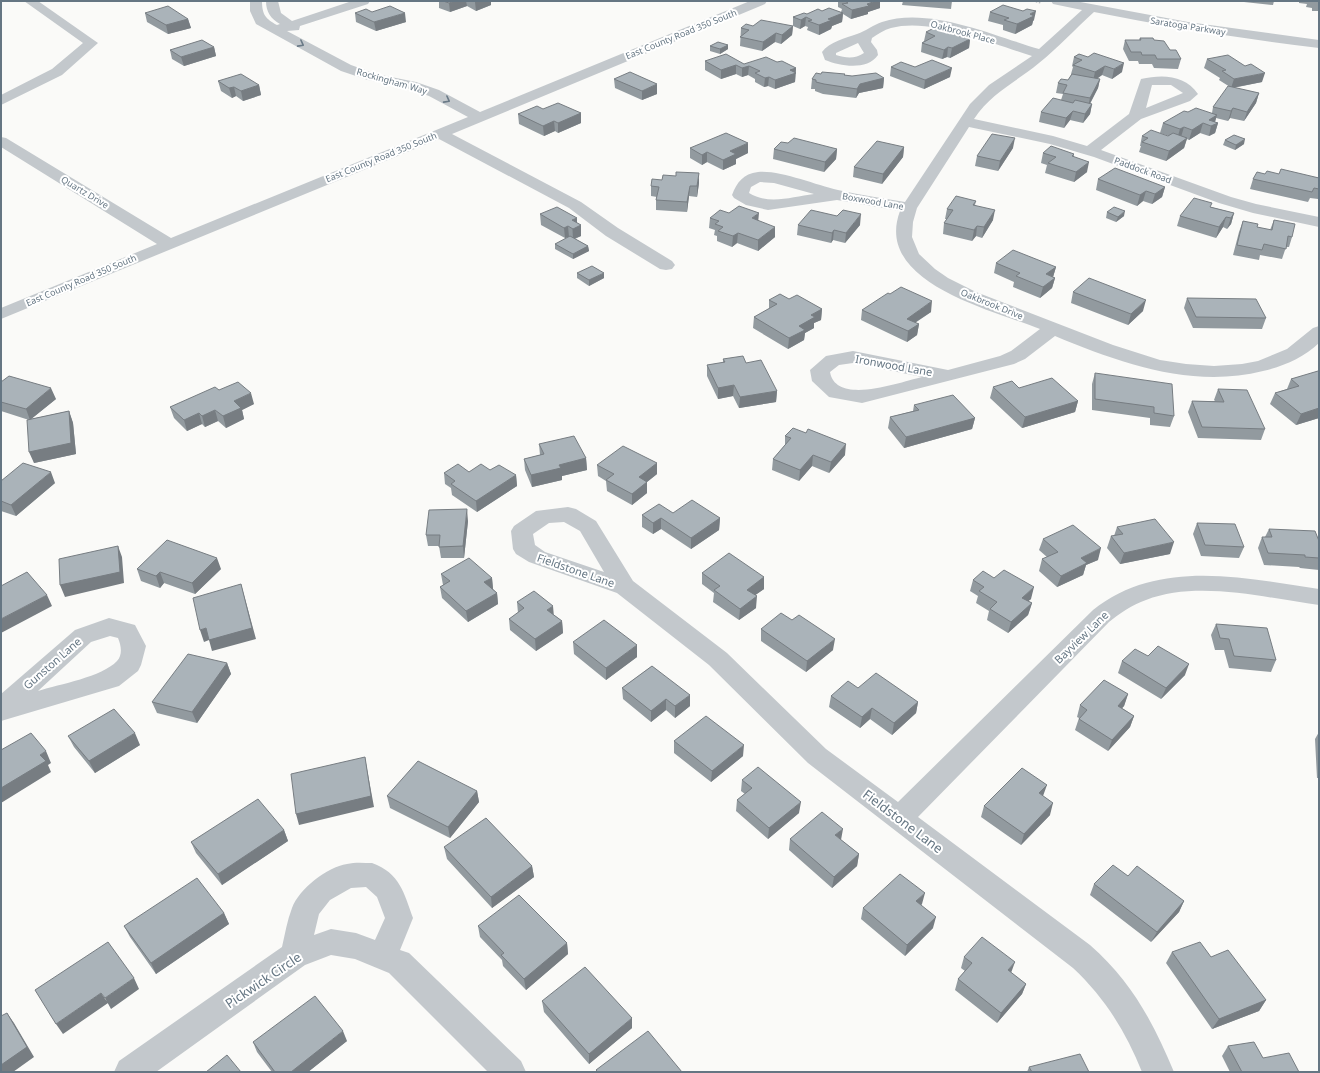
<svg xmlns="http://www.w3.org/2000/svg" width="1320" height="1073" font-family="'Noto Sans',sans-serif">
	<rect width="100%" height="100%" fill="#fafaf8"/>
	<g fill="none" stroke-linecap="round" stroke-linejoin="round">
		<path stroke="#bbbfc2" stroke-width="1.5" stroke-dasharray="1.5 1.5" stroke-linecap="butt" d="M1033,1L1041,3"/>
		<path fill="#c3c8cc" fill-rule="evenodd" d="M24,1H38L98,43L62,75L1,105V95L52,69L83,43Z
			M250,1H262C262,15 266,19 277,25L280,24C271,19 266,12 266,1H278L281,13L292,21L352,1H370L368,4L300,26L299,30L287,31L351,65L376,74L416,82L439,90L480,112L750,1H767L765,4L452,134L581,202L618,228L672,261L675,265L672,269L666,270L660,269L606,236L569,208L439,139L1,319V308L157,244L1,147V137L6,138L171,238L468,117L429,96L407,88L368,80L341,71L256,24L250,11Z
			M1051,1H1075L1188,22L1319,40V48C1243,39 1168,27 1094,12C1075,29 1058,48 1039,63C1015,83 992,92 974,119L1053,136L1087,146L1129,114L1141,79C1163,74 1185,75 1198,94L1190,101L1141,119L1101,150L1231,197L1256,204L1319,217V227L1253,213L1219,203L1094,157L1050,144L969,127L917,208L913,222L912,237L919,254L935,269L948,278L976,292L1113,345L1160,360L1186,364L1214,366L1242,364L1258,361L1287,349L1313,328L1319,326V343C1303,358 1284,366 1263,371C1192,389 1120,363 1055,336L1025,359L1014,364L862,403L829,397L812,381L810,370L826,356L853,351L948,370L1000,356L1011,351L1040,329C993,310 873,283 900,211L837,200L768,210L746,205L734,198L732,195C737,182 743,174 758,172C781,170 815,185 838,190C860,195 883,198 905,202L970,104L989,85L1032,56C993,44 931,17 891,28C884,30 878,34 872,38L871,42L877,50L878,55C867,71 840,66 825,60L822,52C829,42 846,38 857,34C866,31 873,25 882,22C929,6 994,36 1039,49L1082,10L1053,4ZM858,43L864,53C855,59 846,58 836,55V53ZM1152,85H1171L1183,93L1146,108ZM760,182L774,183L814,194C792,197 768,205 749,193L751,187ZM853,363L922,377C900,382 836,406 830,372L839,365Z
			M568,507L576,509L596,521L633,581L727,653L826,749L898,802L1093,610C1159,558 1243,578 1319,589V605C1266,598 1198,580 1146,600C1132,605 1120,613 1109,622L918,817L1090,945C1132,982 1153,1022 1174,1072H1142C1126,1032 1105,998 1073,968L808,763L709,665L617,593L529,562L516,554L513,549L511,531L514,526L536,511ZM564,522L580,531L604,572L545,552L535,545L533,534L549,523Z
			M109,618L135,625L146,646L141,665L138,671L119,686L1,721V694L75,630ZM110,636L118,638C121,645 123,655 117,661C102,677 60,684 38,691L91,642Z
			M372,863C400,873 404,893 413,918L400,950L409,953L521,1061L526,1072H488L389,973L355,959L331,955L305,965L156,1072H114L119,1061L282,947C285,934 287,921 292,908C299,889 327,867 347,864C355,862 364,863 372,863ZM366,887L377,897L385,918L375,940L356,933L331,929L314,935L319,914L330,900L351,888Z"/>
	</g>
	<path fill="#929a9f" d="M439,1H491V5L476,11L467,6L450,12L439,8Z
		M838,1H880V8L868,12V14L851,19L843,14L842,22L832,26L831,29L819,35L807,30L808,27L805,26L800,29L793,26V17L822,11L841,12L842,9L838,7Z
		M903,1H952L951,9L902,5Z
		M1244,1H1274L1273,5L1244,2Z
		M1299,1H1319V11H1312V8L1306,7L1307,4L1299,3Z
		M372,12L406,22L376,31L356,22L355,13Z
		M990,12L1034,20L1033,21L1032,25L1015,34L1003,30V25L988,21Z
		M145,13L188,19L191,28L168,34L147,22Z
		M753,26H793L792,35L781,44L775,42L762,51L740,46L741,28Z
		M926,32L970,39L969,48L950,58L947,57L942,59L921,52L922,43L924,41Z
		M1140,38L1154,40L1170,50L1181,59L1178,69L1154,68L1152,64H1139L1138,61H1129L1123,49L1125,40H1139Z
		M728,45V49L720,54L710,51V46Z
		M214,47L216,56L184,66L172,59L170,50Z
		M1079,54L1122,72L1112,79L1102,75L1097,79H1100L1098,88L1090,104H1092L1090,114L1083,123L1070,120L1064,128L1039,122L1041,112L1061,100L1063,94L1056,93L1058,83L1068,80L1071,75V74L1073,67L1072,66L1074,57Z
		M1207,59L1262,82L1233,88L1259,93L1256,103L1244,121L1230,118L1228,121L1216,118L1215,122L1218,123L1215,133L1209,136L1200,133L1189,140L1187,139L1184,148L1166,161L1139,152L1141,146H1140L1142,136H1169L1160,133L1163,123L1188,112L1212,113L1213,107L1230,87L1219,80L1220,78L1204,68Z
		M705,61L744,64L777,62L796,68L795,82L775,89L768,86L764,87L755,82V79L748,75L742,77L736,74L721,79L705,70Z
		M891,67H915L950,77L924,89L890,76Z
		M821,74L884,78L883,88L859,93L856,98L823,94L815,91V89H811L812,79Z
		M614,79L657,94L642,100L615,88Z
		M218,81L259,85L261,95L243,101L236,96L232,98L221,91Z
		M543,109L581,113V123L558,133L555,131L544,136L519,124L518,114Z
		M1225,140L1244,144L1235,150L1223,145Z
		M788,143L837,149L836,159L824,172L773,159L774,149Z
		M904,147L903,157L882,184L853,177L854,167Z
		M690,148L748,153L736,159V164L723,170L707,162L702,165L690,158Z
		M1013,148L998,171L975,166L977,156Z
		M1043,153L1074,154V157L1087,172L1074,182L1045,173L1047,165L1041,163Z
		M1265,174H1279L1319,178V197L1318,199L1310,198L1308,202L1250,189L1253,179Z
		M1098,179L1165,187L1162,197L1152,204L1143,201L1137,206L1096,190Z
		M699,183L697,197L689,196L687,212L656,210V200L657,197L651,196V186Z
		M976,201L975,205L993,220L982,238L976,236L972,241L943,234L944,223L947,219H945L947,209Z
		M1211,207L1234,213L1231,224L1227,229L1223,227L1216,238L1177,226L1180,216Z
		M1107,212L1124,216L1116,222L1106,218Z
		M729,213L758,221L775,237L758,251L737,243L732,247L717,241V236L714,235L715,230L709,228L710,218Z
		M540,214L577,223L581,225V236L575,239L588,246L589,251L573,259L555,249V244L569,237L565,238L541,225Z
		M1274,220L1292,237L1289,247H1286L1282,259L1260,255L1259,260L1233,255L1239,232L1243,221L1257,227L1270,230Z
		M798,225H860L845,243L833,240L831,243L797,235Z
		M996,263L1056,267L1053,277L1055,278L1052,288L1040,298L1013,287L1014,282L994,273Z
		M577,273L604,278L589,286L577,278Z
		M1073,292L1143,311L1128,325L1071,303Z
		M1187,298L1266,318L1262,329L1193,328L1184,308Z
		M789,299L822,309L821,320L814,323V328L805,333L804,340L788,349L753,328L754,317L769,309V300Z
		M862,310L931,312L915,323L919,324L917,335L907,342L861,320Z
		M723,359L746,363L777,391L776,402L739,408L733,396L718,399L707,376V365L723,363Z
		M1319,372V418L1296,425L1270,404L1275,393L1287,389L1291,379Z
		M1095,373L1174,416L1170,427L1150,425V418L1092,410V384Z
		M1,382L56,399L31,419L69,411L73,423L76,454L34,463L29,420L1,411Z
		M993,387L1019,388L1078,401L1075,412L1022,428L990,398Z
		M1218,389L1265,429L1261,440L1198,438L1188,412L1192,401H1215L1214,400Z
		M219,390L254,404L242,410L244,419L226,428L218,421L205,427L202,424L187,431L174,418L170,407Z
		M914,405L975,418L972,429L904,448L888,428L890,417L913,411Z
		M785,436L845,455L829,473L812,466L799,481L772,470L773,459L785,445Z
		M539,444L586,458L587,470L562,476V480L532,487L525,470L524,459L540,455Z
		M657,463V474L647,482V493L632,505L607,491L606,481L598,476L597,465Z
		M469,472L516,475L517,486L477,512L452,495L451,488L445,484L444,473Z
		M1,481L55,483L16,516L1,511Z
		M673,513L720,518L719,530L691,549L661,529L653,534L642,527V515Z
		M468,521L464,558H441L439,546H428L426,535Z
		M1197,523L1244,547L1239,558L1201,556L1193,534Z
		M1117,527L1170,554L1120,564L1107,548L1111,536H1114Z
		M1269,529L1319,541V570L1300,568L1299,567L1264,565L1258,548L1262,537H1265Z
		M1043,539L1098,560L1086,565L1083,575L1057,587L1039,571L1042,559L1047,557L1039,550Z
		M137,569H221L195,594L164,583L160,588L141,581Z
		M702,573L764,577V589L755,595L756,608L739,620L713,602L714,593L702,584Z
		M441,574L492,578L493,589L497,593L498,604L468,622L442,598L440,587L443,585Z
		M973,580L1031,599L1028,601L1032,603L1028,615L1008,633L987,620L989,611L976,603L978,596L970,591Z
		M517,602L554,615L562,621L563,633L536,651L510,630L509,619L518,613Z
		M1216,624L1276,660L1271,672L1229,668L1224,650H1215L1211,635Z
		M761,629L833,650L806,672L761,641Z
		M573,642L637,657L606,680L574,654Z
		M1148,656L1185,675L1161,699L1118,673L1122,661Z
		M227,663L231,674L197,723L157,713L152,702Z
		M652,666L690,706L675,718L666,710L651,722L623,699L622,688Z
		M858,688L918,702L916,713L892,735L870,719L860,728L829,707L831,696Z
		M1128,694L1124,706L1122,708L1134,716L1130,727L1108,751L1075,730L1079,718L1077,717L1080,705Z
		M1319,732V778H1317L1315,739Z
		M68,736L140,745L95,773L74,747Z
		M674,741L743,756L711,782L674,753Z
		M742,780L799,813L768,839L736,811L737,800L745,794L741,791Z
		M477,791L479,802L450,838L390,808L387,796Z
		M1043,796L1050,815L1021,845L981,817L984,806Z
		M284,830L288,841L222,885L196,853L191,842Z
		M790,839L841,840L859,854L857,866L832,888L789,850Z
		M444,847L532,866L534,877L492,908L447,859Z
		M1128,876L1184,901L1179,912L1151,942L1090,895L1094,884Z
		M922,904L921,905L933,928L905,956L861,919L863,908Z
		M224,913L229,924L156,974L130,937L124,926Z
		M478,926L567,943L568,954L526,990L503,966L502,960L480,937Z
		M1172,952L1211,957L1266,1000L1259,1011L1212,1029L1166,963Z
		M964,957L1011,973L1026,984L1022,994L997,1023L955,990L958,979L965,971L961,968Z
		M542,1001L632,1028L589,1064L544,1012Z
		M347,1041L308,1072H272L257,1052L253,1042Z
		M1228,1046L1263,1058L1299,1072H1230L1222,1056Z
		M1029,1067L1089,1072H1027Z"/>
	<path fill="#777d82" d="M456,1H466L467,6L450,12L449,3Z
		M478,1H491V5L476,11L475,2Z
		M876,1H880V8L868,12V14L851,19L852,10Z
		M1036,11L1034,20L1033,21L1032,25L1015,34L1017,24L1030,14Z
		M405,13L406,22L376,31L374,22Z
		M843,13L842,22L832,26L831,29L819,35V25L828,19Z
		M806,17L805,26L800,29L801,20Z
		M188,19L191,28L168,34L166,25Z
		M793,26L792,35L781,44L782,35Z
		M776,33L775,42L762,51L763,42Z
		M970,39L969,48L950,58L952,48Z
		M728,45V49L720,54V49Z
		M214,47L216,56L184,66L181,57Z
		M948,47L947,57L942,59L944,50Z
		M1124,63L1122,72L1112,79L1114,69Z
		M736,65V74L721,79V70Z
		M749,66L748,75L742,77V68Z
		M1105,66L1102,75L1093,81L1095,72Z
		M796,68L795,82L775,89V80L790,70Z
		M952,68L950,77L924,89L925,80Z
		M1265,73L1262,82L1231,88L1234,79Z
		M769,77L768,86L764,87L765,78Z
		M884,78L883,88L859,93L856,98L857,89L860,84Z
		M1100,79L1098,88L1088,107L1090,98Z
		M657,84V94L642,100V91Z
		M259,85L261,95L243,101L241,91Z
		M234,87L236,96L232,98L229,88Z
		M1259,93L1256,103L1244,121L1247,112Z
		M1092,104L1090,114L1083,123L1085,114Z
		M1233,108L1230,118L1228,121L1231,111Z
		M1073,111L1070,120L1064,128L1066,118Z
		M581,113V123L558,133V123Z
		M1217,115L1214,125L1218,123L1215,133L1209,136L1211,126L1209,120Z
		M554,121L555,131L544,136L543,126Z
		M1203,123L1200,133L1189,140L1192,130Z
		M1184,127L1181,137L1177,139L1180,129Z
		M1015,138L1013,148L998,171L1000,161Z
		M1187,138L1184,148L1166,161L1169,151Z
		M1245,139L1244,144L1235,150L1236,145Z
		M748,143V153L736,159V164L723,170V160L730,151Z
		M904,147L903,157L882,184L883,174Z
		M837,149L836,159L824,172L825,162Z
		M707,152V162L702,165V155Z
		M1089,162L1087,172L1074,182L1076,172Z
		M699,173V183L697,197V186Z
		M690,186L689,196L687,212V202Z
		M1165,187L1162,197L1152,204L1155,194Z
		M1146,191L1143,201L1137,206L1140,195Z
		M995,210L993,220L982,238L984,227Z
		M1125,211L1124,216L1116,222L1118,217Z
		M759,213L758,223L752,218Z
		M1234,213L1231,224L1227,229L1231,218Z
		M861,214L860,225L845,243L846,233Z
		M1226,217L1223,227L1216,238L1219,227Z
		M577,218V227L581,225V236L573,239L572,220Z
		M568,226L569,237L565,238L564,228Z
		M977,226L976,236L972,241L974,230Z
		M775,227V237L758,251V240Z
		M834,230L833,240L831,243L832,233Z
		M738,233L737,243L732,247L733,236Z
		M588,246L589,251L573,259V254Z
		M1056,267L1053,277L1046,274Z
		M604,273V278L589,286V280Z
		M1055,278L1052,288L1040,298L1043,287Z
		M1146,300L1143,311L1128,325L1131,314Z
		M932,301L931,312L905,329L907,319Z
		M822,309L821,320L814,323V328L805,333L804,340L788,349L789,338L799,326L811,315Z
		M919,324L917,335L907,342L908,331Z
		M734,385L733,396L718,399V388Z
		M51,388L56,399L30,420L26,409Z
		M777,391L776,402L739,408L740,397Z
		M251,393L254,404L242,410L244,419L226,428L223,416L234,401Z
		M1078,401L1075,412L1022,428L1025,417Z
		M1319,408V418L1296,425L1301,414Z
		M215,410L218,421L205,427L202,416Z
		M69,411L73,423L76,454L34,463L29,452Z
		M199,413L202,424L187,431L184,420Z
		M975,418L972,429L904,448L906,437Z
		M846,444L845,455L829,473L831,462Z
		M813,455L812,466L799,481L800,470Z
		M586,458L587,470L562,476V480L532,487L531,475L559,465Z
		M657,463V474L647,482V493L632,505V494L639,477Z
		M51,472L55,483L16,516L11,505Z
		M516,475L517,486L477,512L476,501Z
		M467,509L468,521L464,558L463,546Z
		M661,518V529L653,534V523Z
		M720,518L719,530L691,549V538Z
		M1174,542L1170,554L1120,564L1124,553Z
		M118,546L122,557L124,583L65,597L60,585Z
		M1101,548L1098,560L1086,565L1083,575L1057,587L1061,576L1081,558Z
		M217,558L221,569L195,594L192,583Z
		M160,572L164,583L160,588L156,576Z
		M764,577V589L747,601V590Z
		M492,578L493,589L486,593L484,582Z
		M241,584L256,639L212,651L209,640L204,642L200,630L206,628Z
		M1034,587L1031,599L1019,609L1022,598Z
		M497,593L498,604L468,622L466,611Z
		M47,595L52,606L1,633V619Z
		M757,596L756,608L739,620L740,609Z
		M1032,603L1028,615L1008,633L1011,622Z
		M553,606L554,617L547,610Z
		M562,621L563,633L536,651L535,639Z
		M835,639L833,650L806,672L807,661Z
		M637,645V657L606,680V668Z
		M227,663L231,674L197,723L192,712Z
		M1189,664L1185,675L1161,699L1166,688Z
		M1128,694L1124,706L1114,717L1118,706Z
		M690,695V706L675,718V706Z
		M666,699V710L651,722V711Z
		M918,702L916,713L892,735L894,723Z
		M872,708L870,719L860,728L862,717Z
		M1134,716L1130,727L1108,751L1112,740Z
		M135,733L140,745L95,773L89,761Z
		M744,745L743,756L711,782L712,771Z
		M46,751L51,763L48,765L51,772L1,803V788L40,755Z
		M365,757L367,769L374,807L299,825L296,814Z
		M1047,785L1043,796L1039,793Z
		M477,791L479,802L450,838L448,827Z
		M801,802L799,813L768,839L769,828Z
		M1053,803L1050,815L1021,845L1024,834Z
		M843,829L841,840L835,835Z
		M284,830L288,841L222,885L218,874Z
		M859,854L857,866L832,888L834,877Z
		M532,866L534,877L492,908L491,897Z
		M925,893L922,904L914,912L916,901Z
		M1184,901L1179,912L1151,942L1157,932Z
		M224,913L229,924L156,974L151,963Z
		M936,917L933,928L905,956L907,945Z
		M567,943L568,954L526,990L524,979Z
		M1015,962L1011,973L1008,970Z
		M134,978L139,989L111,1009L105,998Z
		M1026,984L1022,994L997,1023L1001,1013Z
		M101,993L108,1003L63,1034L56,1024Z
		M1266,1000L1259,1011L1212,1029L1219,1019Z
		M7,1013L14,1023L34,1057L13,1072H1V1065Z
		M632,1018V1028L589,1064V1054Z
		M343,1031L347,1041L308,1072H291Z"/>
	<path fill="#aab3b9" stroke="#777d82" d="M443,1H456L449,3Z
		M845,1H876L867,4L869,6L852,10L842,4L848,3Z
		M1003,5L1023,11L1027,9L1036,11L1030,14L1034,16L1017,24L1004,20L1009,18L990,12Z
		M168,6L188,19L166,25L145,13Z
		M390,6L405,13L374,22L355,13L366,9L372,12Z
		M829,8L843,13L828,19L832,20L819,25L808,21L812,20L806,17L801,20L793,17L804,13L807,14L818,9L822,11Z
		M761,20L793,26L782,35L776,33L763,42L740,37L749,30L741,28L746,24L753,26Z
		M934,28L970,39L952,48L948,47L944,50L922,43L935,36L926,32Z
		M1140,38H1153L1154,40L1164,41L1170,50H1176L1181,59H1157L1155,55H1142L1141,52H1131L1125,40H1141Z
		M202,40L214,47L181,57L170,50Z
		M718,42L728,45L720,49L710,46Z
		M1094,53L1124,63L1114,69L1105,66L1095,72L1073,65L1082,60L1074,57L1079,54L1088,57Z
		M726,54L744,64L766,57L777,62L782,61L796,68L790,70L796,73L775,80L769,77L765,78L755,73L760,71L749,66L742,68L736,65L721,70L705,61Z
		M1228,55L1245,66L1251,64L1265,73L1234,79L1222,71L1226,70L1207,59Z
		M932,60L952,68L925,80L891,67L901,62L915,67Z
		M630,72L657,84L642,91L614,79Z
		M822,72L845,74L844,75L852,76L876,73L884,78L860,84L857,89L824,84L816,82V80L812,79L816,73L821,74Z
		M241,74L259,85L241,91L234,87L229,88L218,81Z
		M1072,74L1100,79L1090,98L1063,93L1067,85L1058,83L1061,79L1068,80Z
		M1228,86L1259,93L1247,112L1233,108L1231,111L1213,107Z
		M1053,98L1073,103L1075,100L1092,104L1085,114L1073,111L1066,118L1041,112Z
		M558,103L581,113L558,123L554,121L543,126L518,114L537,106L543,109Z
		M1196,108L1217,115L1209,120L1218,123L1211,126L1203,123L1192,130L1184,127L1180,129L1163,123L1184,111L1188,112Z
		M1151,130L1168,136L1173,133L1187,138L1169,151L1142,142L1148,138L1142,136Z
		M726,133L748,143L730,151L736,154L723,160L707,152L702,155L690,148Z
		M992,134L1015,138L1000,161L977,156Z
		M1234,135L1245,139L1236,145L1225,140Z
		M794,138L837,149L825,162L774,149L781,142L788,143Z
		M877,141L904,147L883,174L854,167Z
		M1051,146L1074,154L1072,156L1089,162L1076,172L1048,163L1056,157L1043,153Z
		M1115,168L1165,187L1155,194L1146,191L1140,195L1098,179Z
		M1281,169L1319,178V189L1314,188L1312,192L1253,179L1257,172L1265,174L1267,171L1279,174Z
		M676,172L699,173L697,186H690L687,202L656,200L659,187L651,186L652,179L662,180L663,175L676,176Z
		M956,196L976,201L973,205L995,210L984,227L977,226L974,230L944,223L953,210L947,209Z
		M1194,198L1212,203L1210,207L1234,213L1231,218L1226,217L1219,227L1180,216Z
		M739,206L759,213L752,218L775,227L758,240L738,233L733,236L718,231L723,227L715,224L719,221L710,218L720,210L729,213Z
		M557,207L577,218L572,220L581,225L573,229L568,226L564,228L540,214Z
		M1114,207L1125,211L1118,217L1107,212Z
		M811,210L837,216L843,210L861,214L846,233L834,230L832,233L798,225Z
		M1274,220L1295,224L1292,237L1288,236L1286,249L1264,244L1262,250L1237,245L1243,221L1258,224L1257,227L1272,230Z
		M570,236L588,246L573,254L555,244Z
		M1013,250L1056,267L1046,274L1055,278L1043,287L1016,276L1020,273L996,263Z
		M592,266L604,273L589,280L577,273Z
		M1089,278L1146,300L1131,314L1073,292Z
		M901,287L932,301L907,319L919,324L908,331L862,310L888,293L890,294Z
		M780,294L789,299L797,295L822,309L811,315L815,317L799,326L805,330L789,338L754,317L777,304L769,300Z
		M1187,298L1256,299L1266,318L1196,317Z
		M743,356L746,363L761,360L777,391L740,397L734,385L718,388L707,365L725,362L723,359Z
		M1318,371L1319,372V408L1301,414L1275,393L1299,386L1291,379Z
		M1095,373L1172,384L1174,416L1154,413V407L1095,399Z
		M9,376L51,388L26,409L1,402V382Z
		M1052,378L1078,401L1025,417L993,387L1012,381L1019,388Z
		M238,382L251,393L234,401L241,408L223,416L215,410L202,416L199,413L184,420L170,407L215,387L219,390Z
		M1218,389L1247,390L1265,429L1202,427L1192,401L1224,402Z
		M953,395L975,418L906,437L890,417L919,410L914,405Z
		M69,411L71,443L29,452L27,420Z
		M793,428L806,433L808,429L846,444L831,462L813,455L800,470L773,459L791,438L785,436Z
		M574,436L586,458L559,465L561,468L531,475L524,459L544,454L539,444Z
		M623,446L657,463L639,477L647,482L632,494L606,480L614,474L597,465Z
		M23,463L51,472L11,505L1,501V481Z
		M458,464L469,472L481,464L490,470L499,465L516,475L476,501L451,484L455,481L444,473Z
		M692,500L720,518L691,538L661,518L653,523L642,515L659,504L673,513Z
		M467,509L463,546L439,547L440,535H426L429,510Z
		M1155,519L1174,542L1124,553L1111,536L1123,534L1117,527Z
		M1197,523L1235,524L1244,547L1205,545Z
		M1073,525L1101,548L1081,558L1087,563L1061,576L1042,559L1058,552L1043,539Z
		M1269,529L1315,531L1319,541V558L1305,557V555L1268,553L1262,537H1272Z
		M167,540L217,558L192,583L160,572L156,576L137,569Z
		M118,546L120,572L60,585L59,559Z
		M729,553L764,577L747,590L757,596L740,609L714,590L720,586L702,573Z
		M469,558L492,578L484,582L497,593L466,611L440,587L450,581L441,574Z
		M1004,570L1034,587L1022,598L1032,603L1011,622L990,609L997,602L979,591L984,587L973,580L983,571L994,578Z
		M27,572L47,595L1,619V586Z
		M241,584L252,628L209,640L206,628L200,630L193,598Z
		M534,591L553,606L547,610L562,621L535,639L509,619L524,608L517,602Z
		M781,613L792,620L799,615L835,639L807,661L761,629Z
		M604,620L637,645L606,668L573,642Z
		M1216,624L1267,628L1276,660L1234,656L1229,639L1220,638Z
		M1158,646L1189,664L1166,688L1122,661L1135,649L1148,656Z
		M188,654L227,663L192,712L152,702Z
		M652,666L690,695L675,706L666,699L651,711L622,688Z
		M876,673L918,702L894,723L872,708L862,717L831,696L848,681L858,688Z
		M1104,680L1128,694L1118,706L1134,716L1112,740L1079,719L1087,710L1080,705Z
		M114,709L135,733L89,761L68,736Z
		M706,716L744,745L712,771L674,741Z
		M31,733L46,751L40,755L46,761L1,788V750Z
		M365,757L371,796L296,814L291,774Z
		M418,761L477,791L448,827L387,796Z
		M758,767L801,802L769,828L737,800L752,788L742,780Z
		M1022,768L1047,785L1039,793L1053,803L1024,834L984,806Z
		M258,799L284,830L218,874L191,842Z
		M822,812L843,829L835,835L859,854L834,877L790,839Z
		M486,818L532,866L491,897L444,847Z
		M1113,865L1128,876L1137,866L1184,901L1157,932L1094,884Z
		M900,874L925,893L916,901L936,917L907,945L863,908Z
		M197,878L224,913L151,963L124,926Z
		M519,895L567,943L524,979L501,955L504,953L478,926Z
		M982,937L1015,962L1008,970L1026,984L1001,1013L958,979L972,963L964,957Z
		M108,942L134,978L105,998L101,993L56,1024L35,990Z
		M1200,942L1211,957L1228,950L1266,1000L1219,1019L1172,952Z
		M585,967L632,1018L589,1054L542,1001Z
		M315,996L343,1031L291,1072H275L253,1042Z
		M7,1013L27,1047L1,1065V1016Z
		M648,1031L682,1072H598L596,1070Z
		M1254,1042L1263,1058L1289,1053L1299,1072H1242L1228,1046Z
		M1080,1054L1089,1072H1032L1029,1067Z
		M227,1055L241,1072H206Z"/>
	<defs><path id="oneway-chevron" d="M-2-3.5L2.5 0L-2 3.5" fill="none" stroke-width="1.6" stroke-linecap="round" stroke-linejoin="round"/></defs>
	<g stroke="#6a7a87">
		<use href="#oneway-chevron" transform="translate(301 44) rotate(28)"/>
		<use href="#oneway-chevron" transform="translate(447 100) rotate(28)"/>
	</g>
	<g text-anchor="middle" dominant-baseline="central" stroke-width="4" stroke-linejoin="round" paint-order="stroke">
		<g font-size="9" fill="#657683" stroke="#fff">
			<text transform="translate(1188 26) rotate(9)">Saratoga Parkway</text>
			<text transform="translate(963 32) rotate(15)">Oakbrook Place</text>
			<text transform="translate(681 34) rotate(-22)">East County Road 350 South</text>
			<text transform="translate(392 81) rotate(16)">Rockingham Way</text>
			<text transform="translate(381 157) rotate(-22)">East County Road 350 South</text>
			<text transform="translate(1143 170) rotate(20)">Paddock Road</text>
			<text transform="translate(85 192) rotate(31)">Quartz Drive</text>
			<text transform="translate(873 201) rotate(10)">Boxwood Lane</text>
			<text transform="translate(81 280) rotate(-23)">East County Road 350 South</text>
			<text transform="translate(992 304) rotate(22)">Oakbrook Drive</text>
		</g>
		<g font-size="11" fill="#657683" stroke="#fff">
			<text transform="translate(894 365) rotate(10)">Ironwood Lane</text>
			<text transform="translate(576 570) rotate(19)">Fieldstone Lane</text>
			<text transform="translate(1081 637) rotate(-44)">Bayview Lane</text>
			<text transform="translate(52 663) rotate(-41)">Gunston Lane</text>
		</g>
		<g font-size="13" fill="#657683" stroke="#fff">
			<text transform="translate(903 821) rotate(37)">Fieldstone Lane</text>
			<text transform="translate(263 980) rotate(-34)">Pickwick Circle</text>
		</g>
	</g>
	<rect width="1320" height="1073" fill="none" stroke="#657683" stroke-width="4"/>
</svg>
